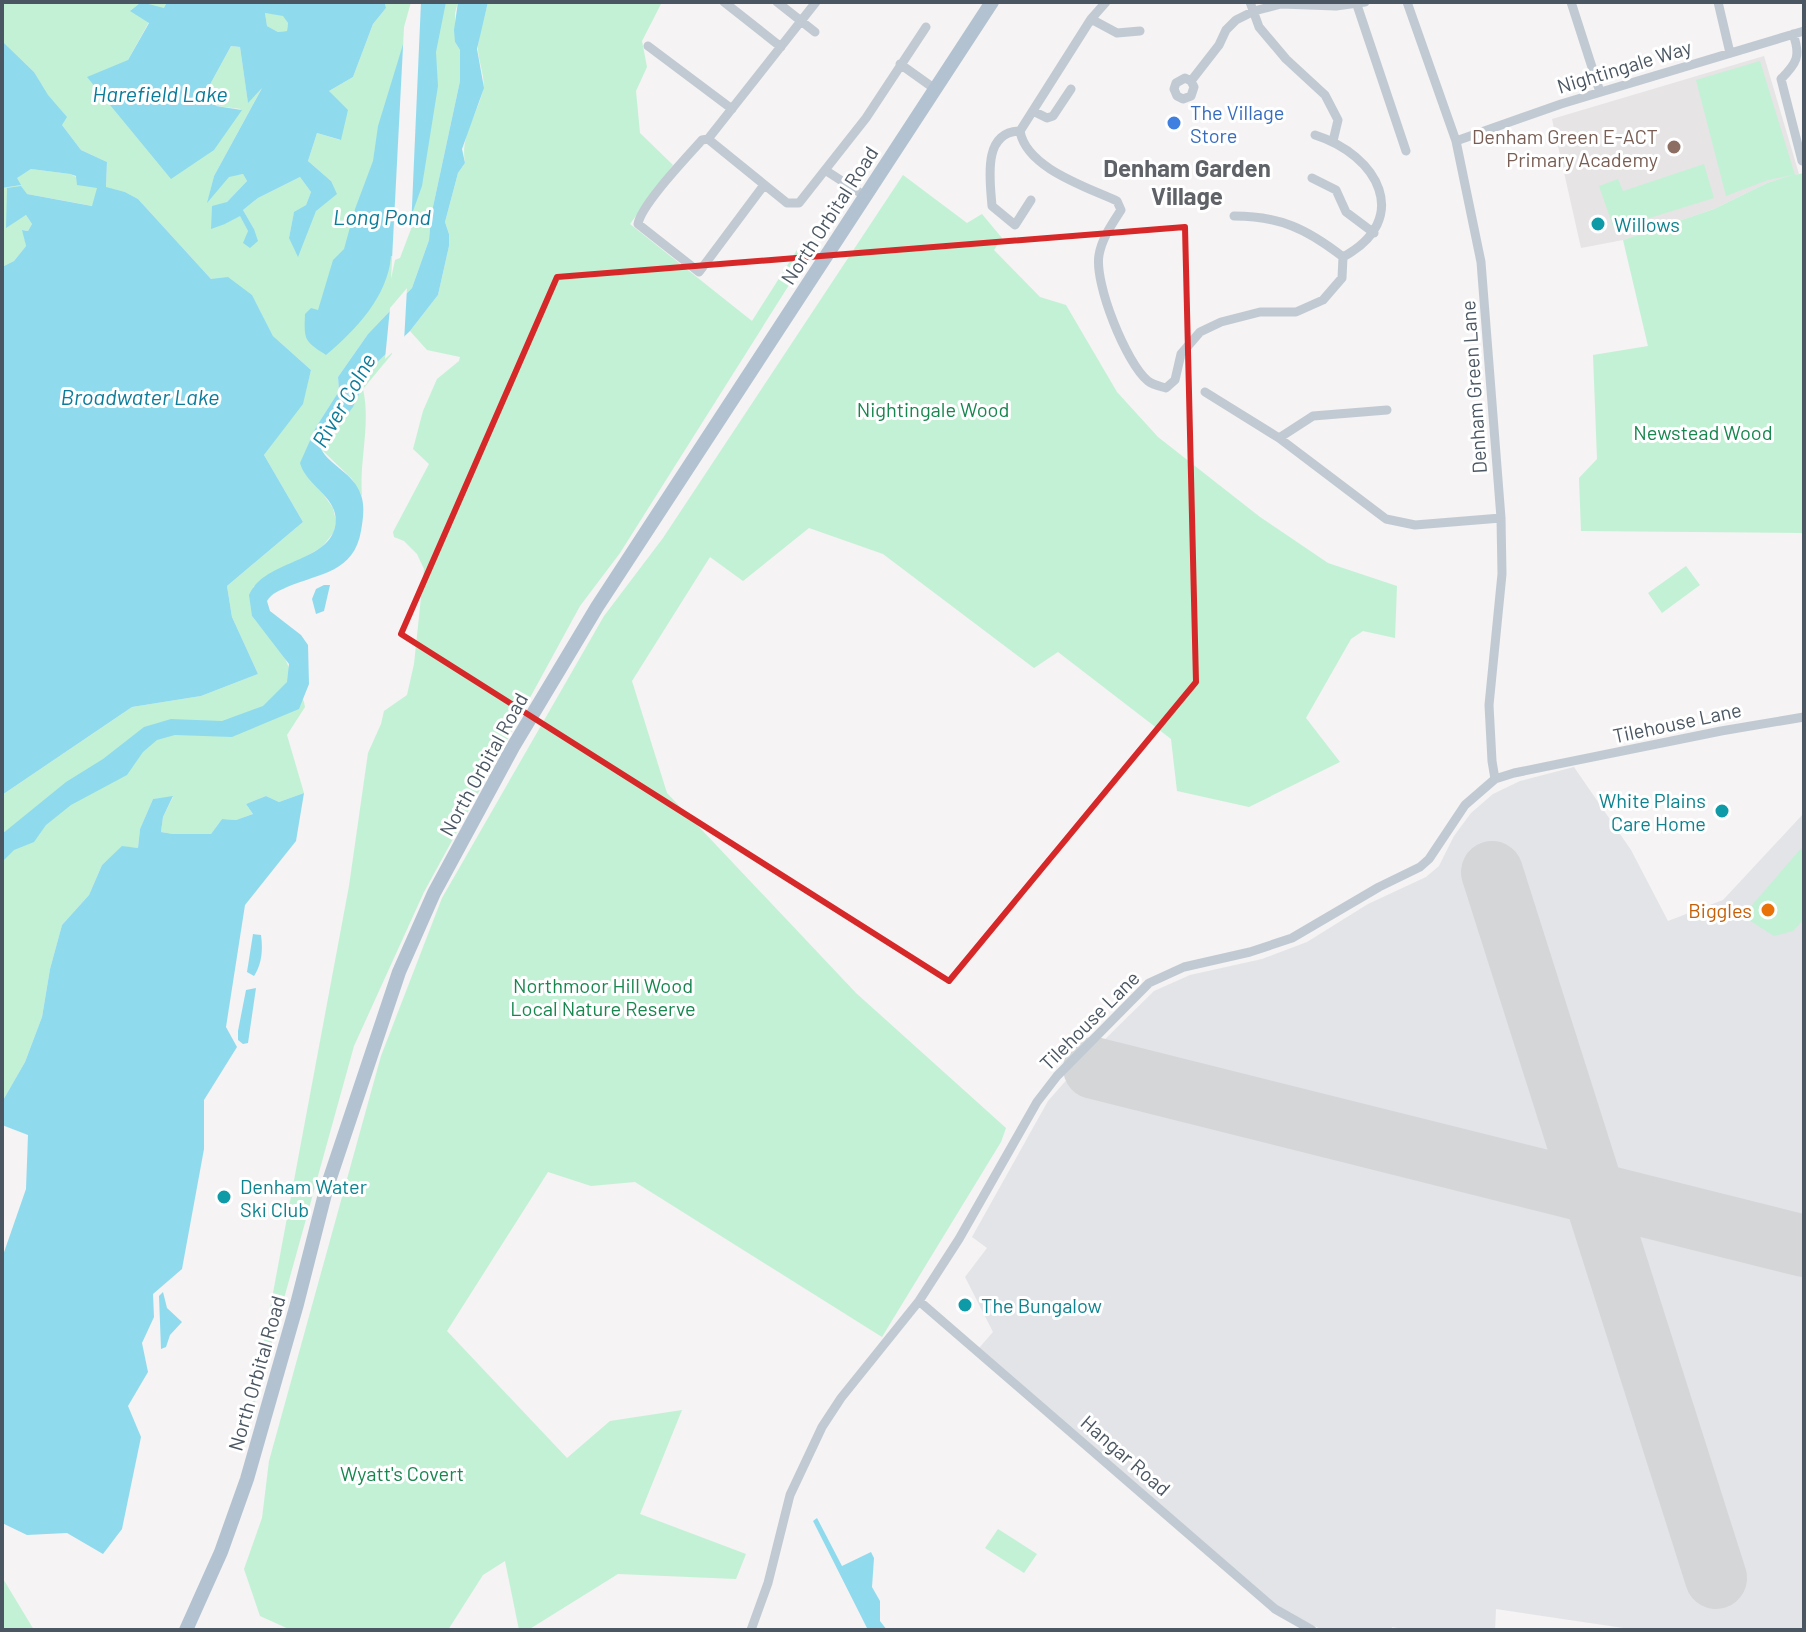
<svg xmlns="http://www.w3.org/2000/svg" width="1806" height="1632" font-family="Barlow,sans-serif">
	<rect width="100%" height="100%" fill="#f5f3f3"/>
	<path fill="#e6e4e5" d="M1764,56L1799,174L1767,183L1714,209L1623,240L1581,248L1552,119Z"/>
	<path fill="#e2e4e7" d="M1574,767L1631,850L1668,921L1723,900L1804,813V1630H1637L1496,1609L1495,1630H1398V1628L1392,1627L1391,1630H1323L1286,1613L979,1348L993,1332L965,1277L987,1248L972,1237L1048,1101L1085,1059L1154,991L1190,975L1262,959L1307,942L1368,904L1426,877L1439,866L1454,836L1471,813L1493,794L1520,781Z"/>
	<path fill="#c3f1d5" d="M2,2H167L165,9L141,2L131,10L149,22L128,60L230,126L241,109L216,106L207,90L231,46L240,47L248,102L264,84L214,176L208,201L229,176L243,174L247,181L227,202L225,224L240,215L248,231L247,236L254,229L243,210L258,198L300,177L311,192L306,205L294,213L289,238L316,211L331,181L308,161L317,133L340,140L329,91L353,77L373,24L386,8L385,2H458L455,13V42L460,50V81L431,216L429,240L412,288L368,334L338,377L339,391L316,427L301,463L333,508L336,521L334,532L322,547L253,587L252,616L283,654L304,702L305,707L287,735L304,793L279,802L266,796L246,804L253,814L236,820L222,819L211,834H173L161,832L163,817L173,797L153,799L140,829L138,848L122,847L102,865L89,895L62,925L50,969L42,1017L25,1062L2,1102V795L132,707L201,696L258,674L232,617L227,586L303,522L264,455L302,404L311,370L273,336L252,296L211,279L138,199L125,192L106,188L107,162L81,150L62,125L34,72L2,41Z
		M488,2H662L642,41L647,67L636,91L640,133L673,165L630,224L752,321L797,250L813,247L620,553L580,606L424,892L354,1046L247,1432L349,886L368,753L381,724L384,711L407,695L414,664L424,569L417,554L404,541L394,537L393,532L429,464L413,449L423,411L437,379L459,361L460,357L427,350L410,331L438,295L449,246V234L445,222L458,173L465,163C460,136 477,115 483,90C486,77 477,59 478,46C479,32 485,16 488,2Z
		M265,13L283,15L288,23L287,31L278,32L267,26Z
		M1760,61L1795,175L1804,173V533L1581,531L1579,478L1597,459L1593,355L1648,346L1623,240L1714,209L1767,183L1793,175L1768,180L1726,196L1696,80Z
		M1704,164L1714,198L1614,229L1599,186L1618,179L1623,191Z
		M31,169L70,174L98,187L93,206L27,194L6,227L26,215L32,224L28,231L23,230L26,246L14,261L2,267V188L20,185L16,178Z
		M903,175L967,223L982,214L1002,238L994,250L1040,297L1066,305L1117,392L1158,437L1260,517L1328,563L1397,586L1395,638L1363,631L1351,639L1306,718L1340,762L1249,807L1177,791L1171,739L1058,652L1034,668L883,554L809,528L743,581L710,557L632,681L667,793L856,993L1006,1128L1001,1142L882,1337L635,1182L591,1186L548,1172L447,1331L567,1458L610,1421L682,1410L640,1514L746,1554L736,1579L618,1574L528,1630H519L505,1561L483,1575L448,1630H291L260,1616L244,1569L262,1518L269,1461L381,1056L442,898L604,616L663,538Z
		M391,347L392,354L363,389C371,424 359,461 362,496L352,479L321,449L353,406L371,368Z
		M1686,566L1700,585L1662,613L1648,593Z
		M1804,845V919L1793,931L1774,936L1749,920L1747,911Z
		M998,1529L1037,1554L1024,1573L985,1548Z
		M2,1577L34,1630H2Z"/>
	<path fill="#90daee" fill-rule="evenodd" d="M141,2L164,8L167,2L385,3L386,8L373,24L353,77L329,91L348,110L341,140L317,133L308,161L331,181L337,194L316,211L298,257L289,238L294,212L306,205L311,192L300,177L258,198L243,210L254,229L258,241L250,248L243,243L248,231L240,216L225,224L211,229L212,206L227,202L247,181L243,174L229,177L207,203L214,176L262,88L248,103L240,47L231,46L207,90L216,106L242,110L214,150L171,179L87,77L128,60L149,23L130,11ZM265,13L283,16L288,23L287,31L278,32L267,26Z
		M416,2H446L436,52L438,86L422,186L397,256H391C388,296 356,330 326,355C304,341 304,340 305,314L311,308L318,310L333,260L344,249L355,209L373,161L378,126Z
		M458,2H488L477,49L484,88L462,149L465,163L458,173L445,222L449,234V246L438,295L410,331L371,368L353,407L321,449C330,466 354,473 361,495C365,506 363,520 361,531C354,572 321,573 287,587C279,591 272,593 267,601L270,611L301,635L308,645L309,684L299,709L232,737L175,735L157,740L143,752L127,775L71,805L46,825L34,842L14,850L2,862V834L66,782L103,759L144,727L171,719L222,721L263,706L287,682L289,664L252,616L249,595C264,560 327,563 335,527C341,497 307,488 300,463L316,427L339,391L338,377L368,334L412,288L429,240L431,216L460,81V50L455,42L454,30Z
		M2,41L34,72L48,95L67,117L62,125L81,150L107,162L106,187L125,192L138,199L211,279L228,277L252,295L273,336L311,370L303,404L264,455L303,522L227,586L232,617L258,674L201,696L132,707L2,795V267L14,261L26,246L22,230L28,231L32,224L26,215L6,228L7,188L21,186L27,194L92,206L97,188L77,185L76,176L70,174L31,169L17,178L21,185L2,188Z
		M324,585H330L324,611L316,614L312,599L316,589Z
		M304,793L296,841L245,905L226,1027L237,1047L204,1100V1149L182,1269L153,1294L154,1317L142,1343L148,1372L128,1406L141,1437L122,1529L103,1554L67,1533L27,1535L2,1523V1258L26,1189L28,1135L2,1125V1102L25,1062L42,1017L50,969L62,925L89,895L102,865L122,846L138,848L140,829L153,799L173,796L163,817L161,832L173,834H211L222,819L236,820L253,814L246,804L266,796L279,802Z
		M253,934L261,935C263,949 262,964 254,976L247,972Z
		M256,988L248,1043L243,1044L238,1040V1031L246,990Z
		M163,1292L167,1308L182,1322L170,1335L166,1347L161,1349L159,1296Z
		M817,1518L842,1566L871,1552L874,1558L872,1587L880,1601V1621L887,1630H868L813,1521Z"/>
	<path fill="#f5f3f3" d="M411,2H421L411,229L400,258L395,260L391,279L404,27Z
		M407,288L404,342L385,359L390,308Z"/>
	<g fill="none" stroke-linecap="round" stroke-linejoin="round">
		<path stroke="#d5d6d8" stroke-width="62" d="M1492,872L1716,1578
			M1094,1068L1804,1246"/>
		<path stroke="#c1cad2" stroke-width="9" d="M724,2L781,47
			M777,2L815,32
			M816,2L708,139L787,203H799L866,118L926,27
			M1106,2L1091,19L1020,131C1026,168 1087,187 1117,201L1121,210C1112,224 1102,238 1099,255C1094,283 1126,363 1148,381C1153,385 1159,386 1166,388L1175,380L1181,354L1200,332L1221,322L1260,312H1296L1323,300L1342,278L1343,257
			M1250,2L1259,27L1286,59L1325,95L1338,120L1333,141
			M1407,2L1456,141L1481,262L1501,518L1502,574L1489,705L1492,761L1495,779
			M1571,2L1600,92
			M1718,2L1730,53
			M1357,5L1406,151
			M1091,19L1117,33L1140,31
			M1793,34C1801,56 1797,63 1781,79L1802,161
			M648,46L732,109
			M900,64L935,89
			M1191,81L1185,78L1176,83L1174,89L1177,96L1183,99L1191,96L1194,87L1191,81L1219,45L1226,30L1236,20L1254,11L1281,4L1336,6L1365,2
			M1033,111L1047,118L1053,116L1071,89
			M1020,131C982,132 990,180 992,206L1015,225L1031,200
			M1315,135C1378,155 1413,219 1343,257
			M708,139L702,140C687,157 641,205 638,224L699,272L764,185
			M1456,141L1561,104L1804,31
			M825,170L865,196
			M1312,178L1336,190L1346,212L1374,233
			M1234,216C1280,216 1307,229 1343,257
			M1205,392L1279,438L1386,519L1415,525L1501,518
			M1279,438L1313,416L1387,410
			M919,1301L1275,1609L1312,1630
			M751,1630L768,1583L790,1495L822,1427L841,1398L919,1301L959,1239L1037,1102L1057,1076L1149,983L1184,967L1250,952L1292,938L1379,887L1420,867L1429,859L1465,805L1495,779L1514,773L1721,731L1804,717"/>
		<path stroke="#b3c2d1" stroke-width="14" d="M186,1630L221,1552L247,1479L297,1304L326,1190L399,972L434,893L513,747L597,607L992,2"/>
	</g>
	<path fill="none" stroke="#d62828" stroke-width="6" stroke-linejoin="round" d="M1185,227L1196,682L949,981L401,634L557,277Z"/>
	<circle fill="#3f7fe0" stroke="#fff" stroke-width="3" cx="1174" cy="123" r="8"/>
	<circle fill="#8d6e63" stroke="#fff" stroke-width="3" cx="1674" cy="147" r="8"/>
	<g fill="#0f9aa8" stroke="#fff" stroke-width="3">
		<circle cx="1598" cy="224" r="8"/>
		<circle cx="1722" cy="811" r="8"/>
		<circle cx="224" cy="1197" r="8"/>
		<circle cx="965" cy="1305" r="8"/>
	</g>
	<circle fill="#e8710a" stroke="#fff" stroke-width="3" cx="1768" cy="910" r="8"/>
	<g text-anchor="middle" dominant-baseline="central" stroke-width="6" stroke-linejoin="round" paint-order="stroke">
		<g font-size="20" fill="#4a5661" stroke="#fff">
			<text transform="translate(1624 66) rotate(-17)">Nightingale Way</text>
			<text transform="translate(829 215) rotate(-57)">North Orbital Road</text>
			<text transform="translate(1473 387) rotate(-94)">Denham Green Lane</text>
			<text transform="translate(1677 722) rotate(-12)">Tilehouse Lane</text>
			<text transform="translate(483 764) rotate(-61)">North Orbital Road</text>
			<text transform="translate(1089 1020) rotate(-45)">Tilehouse Lane</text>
			<text transform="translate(256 1373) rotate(-74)">North Orbital Road</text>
			<text transform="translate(1126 1455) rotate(41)">Hangar Road</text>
		</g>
		<g font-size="20" fill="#366cbe" stroke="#fff" text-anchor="start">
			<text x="1190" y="112">The Village<tspan x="1190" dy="23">Store</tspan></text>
		</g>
		<g font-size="20" fill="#785e54" stroke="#fff" text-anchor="end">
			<text x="1658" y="136">Denham Green E-ACT<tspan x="1658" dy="23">Primary Academy</tspan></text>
		</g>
		<g font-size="20" fill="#0d838f" stroke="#fff" text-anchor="start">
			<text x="1614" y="224">Willows</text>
			<text x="1706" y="800" text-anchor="end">White Plains<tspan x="1706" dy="23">Care Home</tspan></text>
			<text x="240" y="1186">Denham Water<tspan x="240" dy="23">Ski Club</tspan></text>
			<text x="981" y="1305">The Bungalow</text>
		</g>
		<g font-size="20" fill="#17864f" stroke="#fff">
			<text x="933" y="409">Nightingale Wood</text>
			<text x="1703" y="432">Newstead Wood</text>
			<text x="603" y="985">Northmoor Hill Wood<tspan x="603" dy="23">Local Nature Reserve</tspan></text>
			<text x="402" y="1473">Wyatt's Covert</text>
		</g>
		<g font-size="20" fill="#c56008" stroke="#fff" text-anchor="end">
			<text x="1752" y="910">Biggles</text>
		</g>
		<g font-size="22" font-style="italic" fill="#0c7c9b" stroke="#fff">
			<text x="160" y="93">Harefield Lake</text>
			<text x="382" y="216">Long Pond</text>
			<text x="140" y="396">Broadwater Lake</text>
			<text transform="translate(343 400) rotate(-60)">River Colne</text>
		</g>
		<g font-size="24" font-weight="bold" fill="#5f6368" stroke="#fff">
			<text x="1187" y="167">Denham Garden<tspan x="1187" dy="28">Village</tspan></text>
		</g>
	</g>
	<rect width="1806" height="1632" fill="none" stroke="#4a5661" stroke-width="8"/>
</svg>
